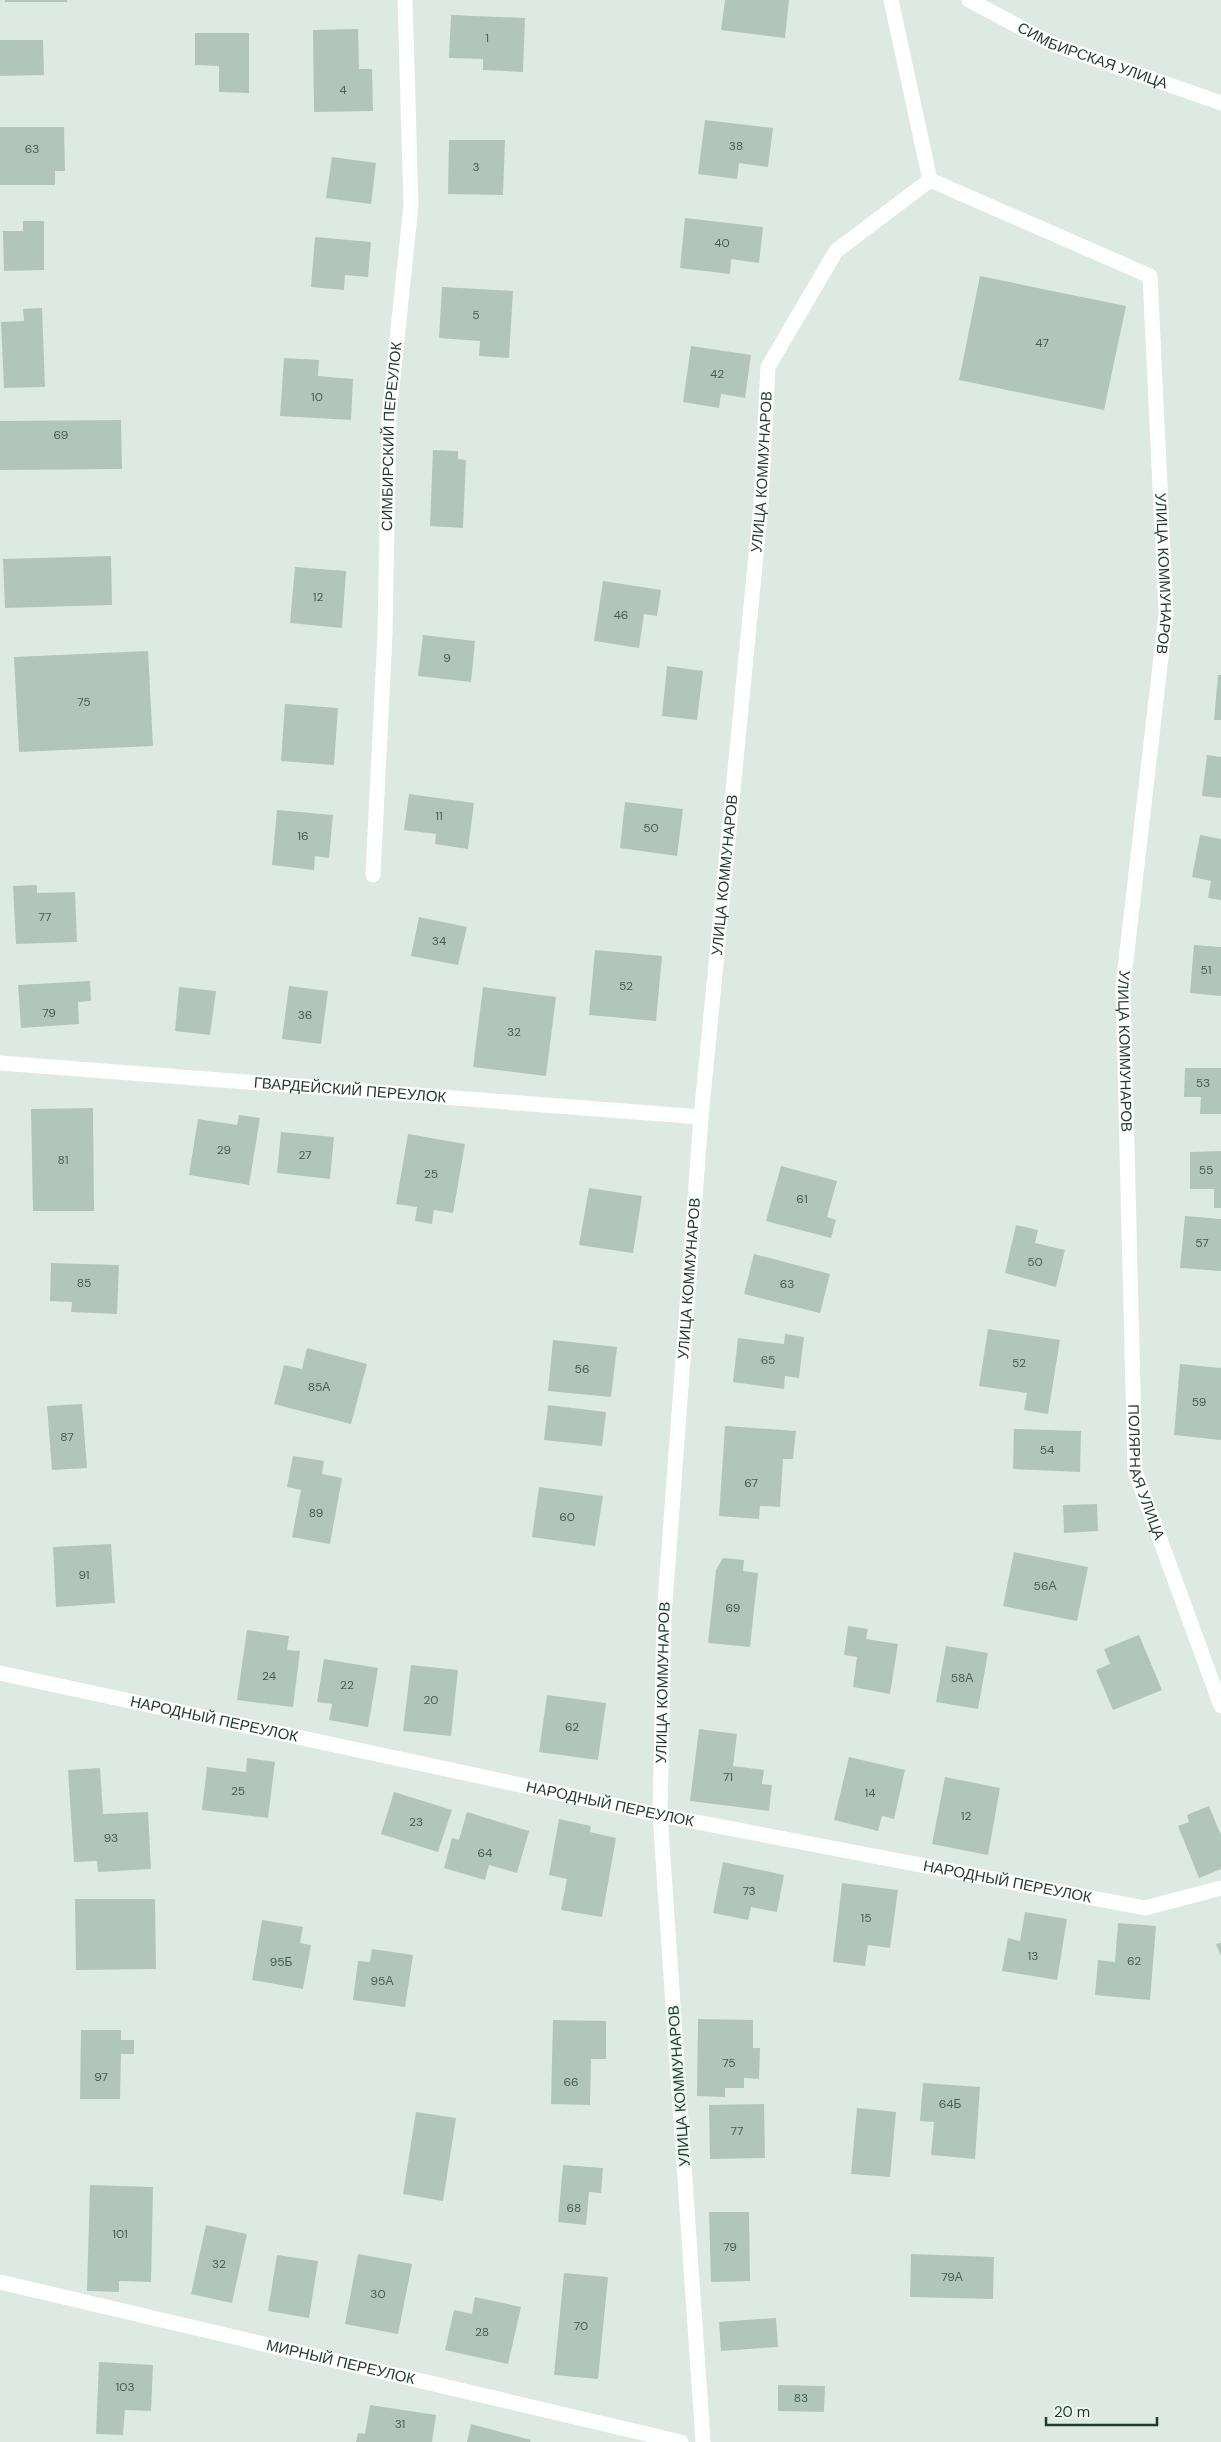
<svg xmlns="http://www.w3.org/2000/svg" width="1221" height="2442" font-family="'DM Sans',sans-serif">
	<rect width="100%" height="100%" fill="#ddeae4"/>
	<path fill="#b2c5bd" d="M5,0H67V2H5Z
		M725,0H789L785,38L721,30Z
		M451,15L525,18L523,72L483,70V59L449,58Z
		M358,29L359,69H372L373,111L314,112L313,30Z
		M195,33H249V93L219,92V66L195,65Z
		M0,40H43L44,75L0,76Z
		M705,120L773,128L768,167L739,163L737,179L698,174Z
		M0,127H64L65,171H55V185H0Z
		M449,140H505L503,195L448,194Z
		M332,157L376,163L371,204L326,198Z
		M685,218L763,227L759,263L731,259L730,274L680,268Z
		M23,221H44V270L4,271L3,231H23Z
		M315,237L371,242L368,277L345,275L344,290L311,287Z
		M980,276L1126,306L1104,410L959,380Z
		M442,287L513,291L509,358L479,356L480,341L439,338Z
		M42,308L45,387L4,388L1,322L24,321L23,309Z
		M691,346L751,355L745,398L721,394L719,408L683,402Z
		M284,358L319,360L318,376L353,379L351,420L280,416Z
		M121,420L122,469L0,470V421Z
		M433,450L458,451V459L466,460L463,528L430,526Z
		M111,556L112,605L5,608L3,559Z
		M295,567L346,571L342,628L290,623Z
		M603,581L661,590L657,616L644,614L639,648L594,641Z
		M423,635L475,641L471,682L418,676Z
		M148,651L153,746L19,752L14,657Z
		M667,666L703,671L697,720L662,716Z
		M1218,675H1221V720H1214Z
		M285,704L338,708L334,765L281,761Z
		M1207,755L1221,757V798L1202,796Z
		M409,794L474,803L468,849L435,844L436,834L404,830Z
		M625,802L683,809L677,856L620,848Z
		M277,810L333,815L329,858L315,856L314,870L272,865Z
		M1200,835L1221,839V900L1208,898L1211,881L1192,877Z
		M37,885V893L75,892L77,942L16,944L13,886Z
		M419,917L467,927L458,965L411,956Z
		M1194,945L1221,947V996L1190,993Z
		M595,950L662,956L656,1021L589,1015Z
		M90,981L91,1001L78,1002L79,1024L21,1028L18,985Z
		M289,986L328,991L321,1044L282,1039Z
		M179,987L216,991L210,1035L175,1031Z
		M483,987L556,997L546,1076L473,1067Z
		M1185,1068H1221V1114H1200L1201,1097H1184Z
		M93,1108L94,1211H33L31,1109Z
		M239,1115L260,1118L249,1185L189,1175L198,1119L237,1125Z
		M281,1132L334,1137L330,1179L277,1173Z
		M408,1134L465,1144L453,1213L434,1210L432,1224L415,1221L417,1207L396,1204Z
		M1221,1151V1208H1214V1189H1190V1152Z
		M781,1166L837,1181L827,1217L836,1220L831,1238L766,1221Z
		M589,1188L642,1196L633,1253L579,1245Z
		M1185,1216L1221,1219V1271L1180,1268Z
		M1016,1225L1038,1230L1035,1243L1065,1250L1056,1287L1005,1273Z
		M754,1254L830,1274L820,1313L744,1294Z
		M51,1263L119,1265L117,1314L71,1312L72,1302L50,1301Z
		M988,1329L1060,1340L1048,1414L1024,1410L1027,1393L979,1386Z
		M785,1334L804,1337L799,1378L785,1376L784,1389L733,1382L738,1338L784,1344Z
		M553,1340L617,1347L611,1397L548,1391Z
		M307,1348L367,1364L351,1424L274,1404L284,1365L302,1369Z
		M1180,1364L1221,1368V1440L1174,1435Z
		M82,1404L87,1468L52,1470L47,1406Z
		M548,1405L606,1412L602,1446L544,1440Z
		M725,1426L796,1431L793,1459H783L780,1507L760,1506L759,1519L719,1516Z
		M1014,1429L1081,1431L1080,1472L1013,1469Z
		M293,1456L324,1461L322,1474L342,1478L330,1544L292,1537L301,1490L287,1487Z
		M539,1487L603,1496L595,1546L532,1537Z
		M1097,1504L1098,1531L1064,1533L1063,1505Z
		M111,1544L115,1603L56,1607L53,1547Z
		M1014,1552L1088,1567L1077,1621L1003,1606Z
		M723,1558L744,1560L743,1571L758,1573L750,1647L708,1643L716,1570Z
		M848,1626L868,1629L866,1639L898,1644L890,1694L853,1687L857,1657L844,1655Z
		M247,1630L289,1636L287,1650L300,1651L293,1707L237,1700Z
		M1139,1635L1162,1690L1113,1710L1096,1670L1110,1664L1104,1649Z
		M946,1646L988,1653L978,1709L936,1702Z
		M324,1659L378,1668L368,1727L329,1720L332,1704L317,1702Z
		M411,1665L458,1670L451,1736L403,1731Z
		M547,1695L606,1703L598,1760L539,1752Z
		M699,1729L737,1734L733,1766L764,1770L762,1784L772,1785L769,1811L690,1801Z
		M849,1757L905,1770L894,1819L882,1816L878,1831L834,1820Z
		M247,1758L275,1762L268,1818L202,1810L207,1767L246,1772Z
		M100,1768L103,1814L148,1812L151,1869L98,1872L97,1861L74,1862L68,1770Z
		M945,1777L1000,1788L988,1855L932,1844Z
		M394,1792L452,1810L438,1852L381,1834Z
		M1209,1806L1221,1835V1869L1199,1878L1178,1826L1189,1822L1187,1815Z
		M467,1812L529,1831L517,1873L489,1865L485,1880L444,1868L452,1838L459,1840Z
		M559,1819L591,1826L590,1832L616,1838L602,1917L561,1910L567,1879L549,1875Z
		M723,1862L784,1875L777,1912L751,1907L748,1920L713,1913Z
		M842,1883L898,1890L890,1948L868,1945L865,1966L833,1962Z
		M75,1899H155L156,1969L76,1970Z
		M1025,1912L1067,1919L1057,1980L1002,1971L1008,1938L1020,1941Z
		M262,1920L303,1927L300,1943L311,1945L303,1989L252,1980Z
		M1118,1923L1156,1926L1150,2000L1095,1995L1098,1960L1115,1962Z
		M1221,1943V1956L1216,1944Z
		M372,1949L413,1955L405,2007L353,2000L358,1961L370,1962Z
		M698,2019L753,2020V2048H760L759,2079L744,2078V2088H725V2097L697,2096Z
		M553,2020L606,2021V2059H591L590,2105L551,2104Z
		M81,2030H121V2040H134V2054H121L120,2099H80Z
		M923,2083L980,2087L975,2159L931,2155L934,2122L920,2121Z
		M764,2104L765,2158L710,2159L709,2105Z
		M857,2108L896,2112L890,2177L851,2174Z
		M416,2112L456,2118L443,2201L403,2194Z
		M563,2165L603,2168L601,2193L589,2192L586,2225L558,2222Z
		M90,2185L153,2187L151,2282L119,2281V2292L87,2291Z
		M709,2212H749L750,2281L711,2282Z
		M206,2225L247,2234L232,2303L191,2294Z
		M358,2254L412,2264L398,2334L345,2324Z
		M911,2254L994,2257L993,2299L910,2297Z
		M277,2255L318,2261L309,2318L268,2311Z
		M564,2273L608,2277L598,2379L554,2375Z
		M475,2297L521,2307L508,2364L445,2350L454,2310L472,2314Z
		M776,2318L778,2347L721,2351L719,2322Z
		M99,2362L153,2365L151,2411L125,2410L123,2435L96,2434Z
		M778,2385L825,2386L824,2412L778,2411Z
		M370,2405L436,2415L432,2442H356L358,2433L365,2434Z
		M471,2424L531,2440L530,2442H467Z"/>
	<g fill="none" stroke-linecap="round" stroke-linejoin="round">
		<g stroke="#fff" stroke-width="15">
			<path id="s1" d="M969,0L1052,44L1221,103"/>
			<path id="s2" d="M930,180L1150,276L1166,614L1123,986L1135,1471L1221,1706"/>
			<path id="s3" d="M373,875L385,634L389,416L411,205L405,0"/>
			<path id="s4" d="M0,1063L701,1117"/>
			<path id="s5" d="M0,1673L660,1815L1145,1908L1221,1888"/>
			<path id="s6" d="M0,2282L681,2442"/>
			<path id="s7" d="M703,2442L660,1815L664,1616L701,1117L761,504L768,367L836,251L930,180L891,0"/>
		</g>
	</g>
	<g text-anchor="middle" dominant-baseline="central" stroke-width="4.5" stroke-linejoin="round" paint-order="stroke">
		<g font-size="12" fill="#435e55">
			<text x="487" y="38">1</text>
			<text x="343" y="90">4</text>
			<text x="736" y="146">38</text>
			<text x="32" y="149">63</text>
			<text x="476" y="167">3</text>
			<text x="722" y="243">40</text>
			<text x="476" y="315">5</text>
			<text x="1042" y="343">47</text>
			<text x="717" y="374">42</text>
			<text x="317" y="397">10</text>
			<text x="61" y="435">69</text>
			<text x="318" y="597">12</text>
			<text x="621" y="615">46</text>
			<text x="447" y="658">9</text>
			<text x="84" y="702">75</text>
			<text x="439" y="816">11</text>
			<text x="651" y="828">50</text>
			<text x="303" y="836">16</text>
			<text x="45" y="917">77</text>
			<text x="439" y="941">34</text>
			<text x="1206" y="970">51</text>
			<text x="626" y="986">52</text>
			<text x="49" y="1013">79</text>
			<text x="305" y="1015">36</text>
			<text x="514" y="1032">32</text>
			<text x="1203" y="1083">53</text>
			<text x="224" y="1150">29</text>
			<text x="305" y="1155">27</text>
			<text x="63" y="1160">81</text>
			<text x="1206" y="1170">55</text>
			<text x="431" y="1174">25</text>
			<text x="802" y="1199">61</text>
			<text x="1202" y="1243">57</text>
			<text x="1035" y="1262">50</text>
			<text x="84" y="1283">85</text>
			<text x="787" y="1284">63</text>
			<text x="768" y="1360">65</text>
			<text x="1019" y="1363">52</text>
			<text x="582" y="1369">56</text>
			<text x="319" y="1387">85А</text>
			<text x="1199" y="1402">59</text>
			<text x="67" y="1437">87</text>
			<text x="1047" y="1450">54</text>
			<text x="751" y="1483">67</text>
			<text x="316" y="1513">89</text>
			<text x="567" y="1517">60</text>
			<text x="84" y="1575">91</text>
			<text x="1045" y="1586">56А</text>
			<text x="733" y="1608">69</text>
			<text x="269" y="1676">24</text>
			<text x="962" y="1678">58А</text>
			<text x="347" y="1685">22</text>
			<text x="431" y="1700">20</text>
			<text x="572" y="1727">62</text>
			<text x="728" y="1777">71</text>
			<text x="238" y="1791">25</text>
			<text x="870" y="1793">14</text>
			<text x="966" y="1816">12</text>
			<text x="416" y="1822">23</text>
			<text x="111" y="1838">93</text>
			<text x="485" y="1853">64</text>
			<text x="749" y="1891">73</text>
			<text x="866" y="1918">15</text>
			<text x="1033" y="1956">13</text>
			<text x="1134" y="1961">62</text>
			<text x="281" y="1962">95Б</text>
			<text x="382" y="1981">95А</text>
			<text x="729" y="2063">75</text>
			<text x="101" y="2077">97</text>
			<text x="571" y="2082">66</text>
			<text x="950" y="2104">64Б</text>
			<text x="737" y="2131">77</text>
			<text x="574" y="2208">68</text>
			<text x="120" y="2234">101</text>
			<text x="730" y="2247">79</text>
			<text x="219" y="2264">32</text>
			<text x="952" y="2277">79А</text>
			<text x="378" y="2294">30</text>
			<text x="581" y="2326">70</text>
			<text x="482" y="2332">28</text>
			<text x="125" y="2387">103</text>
			<text x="801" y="2398">83</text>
			<text x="400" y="2424">31</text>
		</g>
		<g font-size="15" fill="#1e3b32" stroke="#eef7f2">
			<text stroke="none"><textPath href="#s1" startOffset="136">СИМБИРСКАЯ УЛИЦА</textPath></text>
			<text stroke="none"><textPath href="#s3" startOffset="439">СИМБИРСКИЙ ПЕРЕУЛОК</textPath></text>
			<text stroke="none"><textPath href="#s7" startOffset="1976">УЛИЦА КОММУНАРОВ</textPath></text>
			<text stroke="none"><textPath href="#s2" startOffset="538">УЛИЦА КОММУНАРОВ</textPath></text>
			<text stroke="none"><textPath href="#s7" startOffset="1571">УЛИЦА КОММУНАРОВ</textPath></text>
			<text stroke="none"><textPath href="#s2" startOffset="1018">УЛИЦА КОММУНАРОВ</textPath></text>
			<text stroke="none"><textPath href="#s4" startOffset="351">ГВАРДЕЙСКИЙ ПЕРЕУЛОК</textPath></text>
			<text stroke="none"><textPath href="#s7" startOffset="1166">УЛИЦА КОММУНАРОВ</textPath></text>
			<text stroke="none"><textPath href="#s2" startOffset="1441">ПОЛЯРНАЯ УЛИЦА</textPath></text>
			<text stroke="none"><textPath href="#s7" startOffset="761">УЛИЦА КОММУНАРОВ</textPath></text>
			<text stroke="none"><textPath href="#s5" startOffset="219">НАРОДНЫЙ ПЕРЕУЛОК</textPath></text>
			<text stroke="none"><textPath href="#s5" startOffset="624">НАРОДНЫЙ ПЕРЕУЛОК</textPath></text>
			<text stroke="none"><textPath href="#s5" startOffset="1029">НАРОДНЫЙ ПЕРЕУЛОК</textPath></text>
			<text transform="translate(679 2086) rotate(-94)">УЛИЦА КОММУНАРОВ</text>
			<text stroke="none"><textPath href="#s6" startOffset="350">МИРНЫЙ ПЕРЕУЛОК</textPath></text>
		</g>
	</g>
	<path d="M1046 2417v8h111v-8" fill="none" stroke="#1e3b32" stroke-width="2.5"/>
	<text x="1054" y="2417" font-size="15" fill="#1e3b32" stroke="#eef7f2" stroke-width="4" paint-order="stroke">20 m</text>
</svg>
